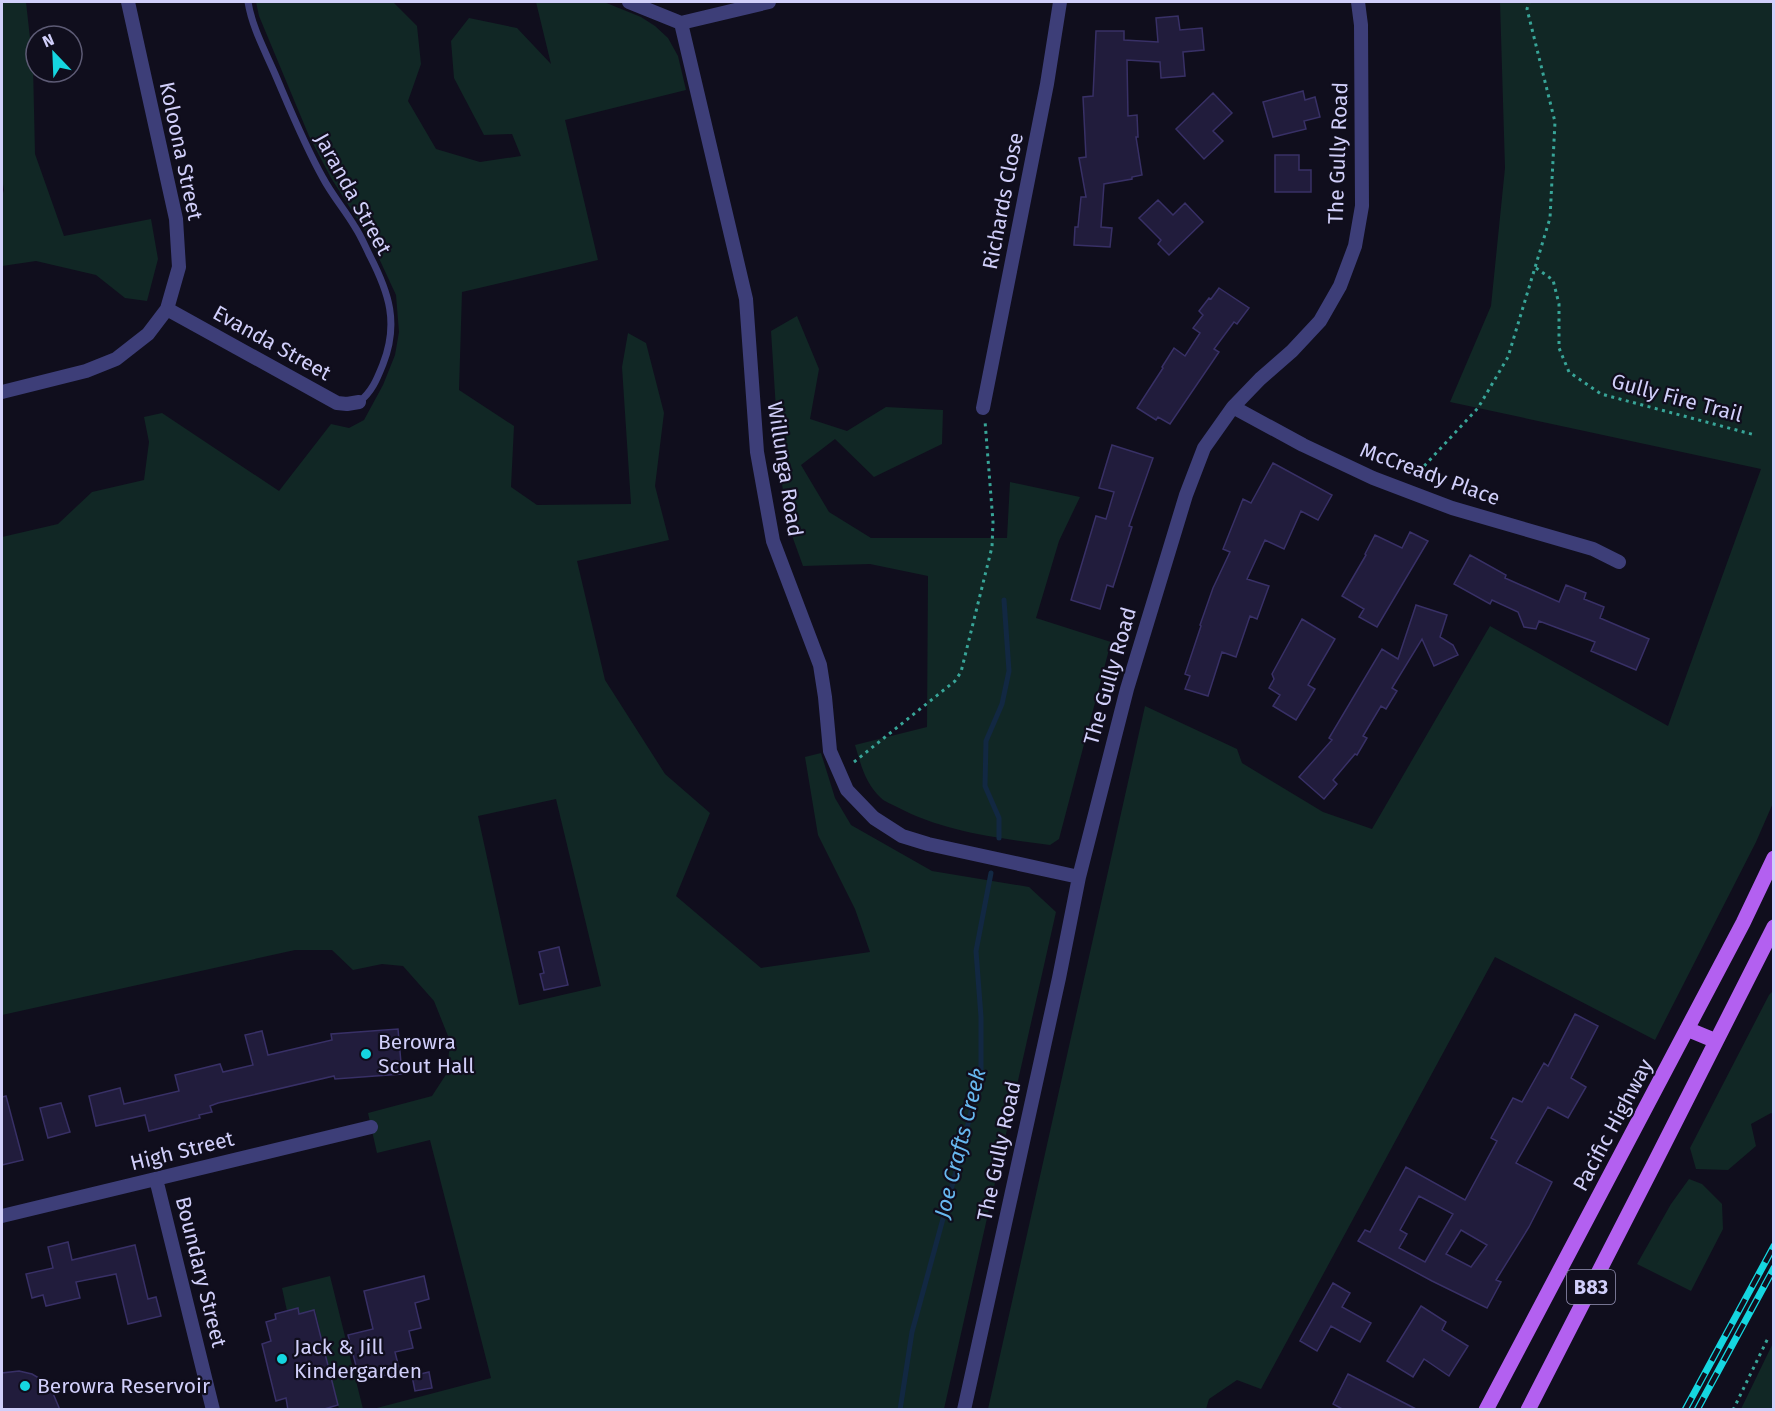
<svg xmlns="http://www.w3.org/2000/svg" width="1775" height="1411" font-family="'Fira Sans',sans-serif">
	<rect width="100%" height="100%" fill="#100e1d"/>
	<path fill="#112725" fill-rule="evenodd" d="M2,2H26L33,65L35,154L64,236L151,219L158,259L147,301L125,298L96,275L36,261L2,266V196L4,190L2,178Z
		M256,2H393L417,26L421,64L408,101L436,149L480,162L521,156L512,134L484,135L454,78L451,41L469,18L517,28L551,64L536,2H604L641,17L655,26L668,38L678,56L686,90L565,120L598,260L462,292L459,390L514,426L511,487L537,505L631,504L622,367L628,333L646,343L664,413L655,486L669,540L577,561L605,680L665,774L710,813L676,896L761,968L870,952L855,909L818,835L805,757L821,753L835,798L851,825L932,871L1029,887L1056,912L944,1409H373L491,1378L430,1140L377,1153L368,1113L432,1096L447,1073L450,1041L434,1001L403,966L382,964L353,970L332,950H295L2,1015V537L58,524L92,492L144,480L149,442L144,417L162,413L279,491L331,424L349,428L364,420L383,385L395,355L399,332L396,295L370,239L331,178L309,136L259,16ZM556,799L601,986L519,1005L478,816Z
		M1500,2H1773V803L1756,842L1655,1040L1495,957L1261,1389L1237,1380L1209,1399L1206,1409H988L1145,706L1237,749L1242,763L1323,812L1372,829L1490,626L1668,726L1761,469L1450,402L1491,306L1505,168Z
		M797,316L819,369L810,419L847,431L886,407L943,410L942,444L874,477L835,439L801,465L829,512L871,538H1007L1010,482L1080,497L1059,541L1036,618L1111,642L1059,839L1050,845C998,838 944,832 897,807C892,804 885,802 881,798C865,783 861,765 855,745L927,727L928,576L870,564L803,566L790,530L780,473L771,331Z
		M1773,991V1114L1771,1113L1751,1124L1756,1146L1728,1170L1696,1169L1690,1148L1769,995Z
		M1689,1179L1702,1184L1722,1204L1723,1229L1691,1291L1637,1264L1671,1204Z
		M330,1276L363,1409H339L315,1310L299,1314L298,1308L287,1311L282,1288Z
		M1773,1343V1409H1741Z"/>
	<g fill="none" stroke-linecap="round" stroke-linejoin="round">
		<path stroke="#122842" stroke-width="5" d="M999,838V818L985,786L986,741L1002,704L1009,671L1004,600
			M900,1410L912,1332L961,1153L981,1070V1017L976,951L991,873"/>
	</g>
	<path fill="#211c3c" stroke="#383066" stroke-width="1.5" fill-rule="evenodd" d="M1178,16L1180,30L1202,28L1204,50L1183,52L1185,76L1161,78L1160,62L1127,60L1128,116L1137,115L1138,137H1136L1142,175L1132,177V179L1104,184L1101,227L1112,228L1110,247L1074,245L1075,227H1078L1081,197H1086L1079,158L1086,157L1083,97L1093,96L1096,31H1124V40L1158,42L1156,18Z
		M1303,91L1305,100L1315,97L1320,117L1304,121L1306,129L1273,137L1263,102Z
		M1213,93L1232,113L1213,131L1223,141L1204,159L1176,129Z
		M1275,155H1299V170H1311V192H1275Z
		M1158,200L1173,215L1185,203L1203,222L1169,255L1158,244L1161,240L1139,218Z
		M1219,288L1249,308L1237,324L1234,322L1214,349L1219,352L1170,424L1158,417L1156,420L1137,408L1163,368L1162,367L1174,348L1185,356L1200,333L1193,328L1203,315L1199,311L1209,298L1211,299Z
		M1112,445L1153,458L1129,526L1132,527L1113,587L1107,585L1100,609L1071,600L1096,516L1106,519L1114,492L1099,488Z
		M1273,463L1332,495L1318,520L1301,511L1284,549L1265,540L1247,579L1269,586L1257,619L1250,616L1236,657L1222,652L1208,696L1185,689L1190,676L1185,674L1201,626L1200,625L1213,588L1230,552L1223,549L1243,499L1251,503Z
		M1410,532L1428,541L1377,627L1359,617L1364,609L1342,596L1366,555L1365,554L1375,535L1402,548Z
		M1470,555L1506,575L1505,578L1559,602L1566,585L1586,593L1584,599L1604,607L1600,618L1649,639L1636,670L1591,651L1595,642L1539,621L1536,629L1524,627L1518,612L1492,600L1490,604L1454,584Z
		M1416,605L1447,615L1440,637L1453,645L1458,655L1434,666L1422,639L1392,688L1397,691L1386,709L1381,706L1363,736L1367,738L1357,755L1355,754L1333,780L1337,784L1324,799L1299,777L1332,740L1329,738L1382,649L1398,659Z
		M1302,619L1335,639L1308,685L1315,689L1296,720L1273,706L1280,695L1269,688L1274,679L1272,674Z
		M559,947L568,985L544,990L540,974L544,973L539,952Z
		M1575,1014L1598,1026L1571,1078L1586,1087L1568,1118L1548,1107L1516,1163L1552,1182L1529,1227L1496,1280L1501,1282L1487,1308L1432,1281L1358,1241L1365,1230L1370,1232L1406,1167L1465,1200L1497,1141L1491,1138L1513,1098L1522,1102L1544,1063L1548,1066ZM1419,1196L1453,1214L1425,1262L1399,1248L1407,1234L1400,1230ZM1461,1230L1487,1245L1471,1267L1446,1254Z
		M398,1029L402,1074L335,1079L334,1076L218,1103L210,1106L212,1112L199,1115L200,1118L149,1131L145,1115L96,1126L89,1096L120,1088L124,1104L179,1091L175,1075L220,1064L223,1072L253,1065L245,1035L262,1031L268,1055L332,1040L331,1034Z
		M6,1096L23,1160L2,1165V1097Z
		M61,1103L70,1132L48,1138L40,1108Z
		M68,1242L72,1260L135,1245L148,1299L156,1297L161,1316L128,1324L116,1274L76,1282L80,1298L46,1306L43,1295L32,1298L26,1274L53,1268L48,1247Z
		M424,1276L429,1299L415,1303L421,1328L409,1331L413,1348L395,1352L400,1372L360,1381L348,1335L373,1329L364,1291Z
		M1333,1283L1350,1293L1342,1307L1371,1323L1360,1342L1331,1326L1317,1351L1300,1341Z
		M1421,1306L1446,1322L1442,1330L1468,1346L1449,1376L1424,1359L1413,1377L1387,1361Z
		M298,1308L299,1314L314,1310L338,1405L321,1410H288L286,1398L276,1401L262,1344L271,1341L266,1322L276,1319L275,1314Z
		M19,1371L32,1374L44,1381L52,1391L60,1410H2V1373Z
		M429,1372L432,1388L415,1391L412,1376Z
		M1348,1374L1418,1410H1344L1333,1404Z"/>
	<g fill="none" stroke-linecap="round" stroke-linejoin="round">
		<path stroke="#38a598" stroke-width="3" stroke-dasharray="3 4.5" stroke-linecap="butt" d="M1536,268L1553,280L1559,304V348L1569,372L1601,394L1755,435
			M1414,477L1478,408L1508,357L1550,218L1555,122L1527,9L1529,2
			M854,762L955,681L961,672L992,547L993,522L985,421
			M1733,1410L1768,1338"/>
		<path stroke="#3d3e78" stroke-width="7" d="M248,2C252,27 265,51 275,74C290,109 304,144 323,178C332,195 345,210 355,227C361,236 365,246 370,256C389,293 399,323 383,364C377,379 372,392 359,402"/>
		<path stroke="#3d3e78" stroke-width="14" d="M629,2L681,23L746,299L757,452L773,541L820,665L825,697L830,751L847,790L874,818L902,836L928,844L1079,877
			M681,23L769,2
			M167,309L337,403L347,404L359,402
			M2,392L86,371L116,359L148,334L167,309L179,267L176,219L128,2
			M1233,407L1303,445L1373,478L1452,508L1593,549L1619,562
			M983,408L1047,84L1060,2
			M156,1179L213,1410
			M2,1216L371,1127
			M964,1410L1059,978L1079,877L1127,689L1186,495L1204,448L1233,407L1260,379L1292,351L1320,321L1340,286L1355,246L1362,206L1361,25L1358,2"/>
		<path stroke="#b360f0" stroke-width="15" d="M1687,1029L1716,1041
			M1486,1410L1743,923L1774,858
			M1528,1410L1654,1164L1774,927"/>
		<defs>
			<path id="rail" d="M1685,1410L1774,1246
				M1697,1410L1774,1268"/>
		</defs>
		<use href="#rail" stroke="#15d6e0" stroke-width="7"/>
		<use href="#rail" stroke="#100e1d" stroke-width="4.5" stroke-dasharray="14" stroke-linecap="butt"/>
	</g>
	<g fill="#15d6e0" stroke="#100e1d" stroke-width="2">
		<circle cx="366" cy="1054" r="6"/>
		<circle cx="282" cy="1359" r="6"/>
		<circle cx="25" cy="1386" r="6"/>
	</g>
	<g text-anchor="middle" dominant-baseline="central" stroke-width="4.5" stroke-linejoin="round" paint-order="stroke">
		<rect fill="#100e1d" stroke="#9795b8" stroke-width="1.5" x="1567" y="1270" width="48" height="34" rx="4.5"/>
		<g font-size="20" font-weight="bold" fill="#d1cffa">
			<text x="1591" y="1287">B83</text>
		</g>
		<g font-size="21" fill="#d1cffa" stroke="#100e1d">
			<text transform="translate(181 151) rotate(78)">Koloona Street</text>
			<text transform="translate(1338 153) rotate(-88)">The Gully Road</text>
			<text transform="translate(353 194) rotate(61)">Jaranda Street</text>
			<text transform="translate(1003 201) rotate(-79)">Richards Close</text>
			<text transform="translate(272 343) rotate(29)">Evanda Street</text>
			<text transform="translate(1677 398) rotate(15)">Gully Fire Trail</text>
			<text transform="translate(785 469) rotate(81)">Willunga Road</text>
			<text transform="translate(1430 474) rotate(20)">McCready Place</text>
			<text transform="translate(1110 676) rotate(-74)">The Gully Road</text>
			<text transform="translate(1613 1125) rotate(-62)">Pacific Highway</text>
			<text transform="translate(182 1151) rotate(-14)">High Street</text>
			<text transform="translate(999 1151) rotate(-78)">The Gully Road</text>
			<text transform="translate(201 1272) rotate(76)">Boundary Street</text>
		</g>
		<g font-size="21" fill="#d1cffa" stroke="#100e1d" text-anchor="start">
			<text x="378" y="1042">Berowra<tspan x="378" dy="24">Scout Hall</tspan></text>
			<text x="294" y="1347">Jack &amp; Jill<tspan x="294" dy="24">Kindergarden</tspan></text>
			<text x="37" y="1386">Berowra Reservoir</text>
		</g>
		<g font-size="22" font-style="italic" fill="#67b8f0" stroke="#100e1d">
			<text transform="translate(960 1143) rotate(-76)">Joe Crafts Creek</text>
		</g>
	</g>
	<rect width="1775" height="1411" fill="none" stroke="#d1cffa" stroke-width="6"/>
	<g transform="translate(54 54) rotate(337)"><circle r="28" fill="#100e1d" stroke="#5d5b75" stroke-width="1.5"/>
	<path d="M0-4.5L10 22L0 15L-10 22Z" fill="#15d6e0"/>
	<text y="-9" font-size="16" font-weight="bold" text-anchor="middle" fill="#d1cffa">N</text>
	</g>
</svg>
